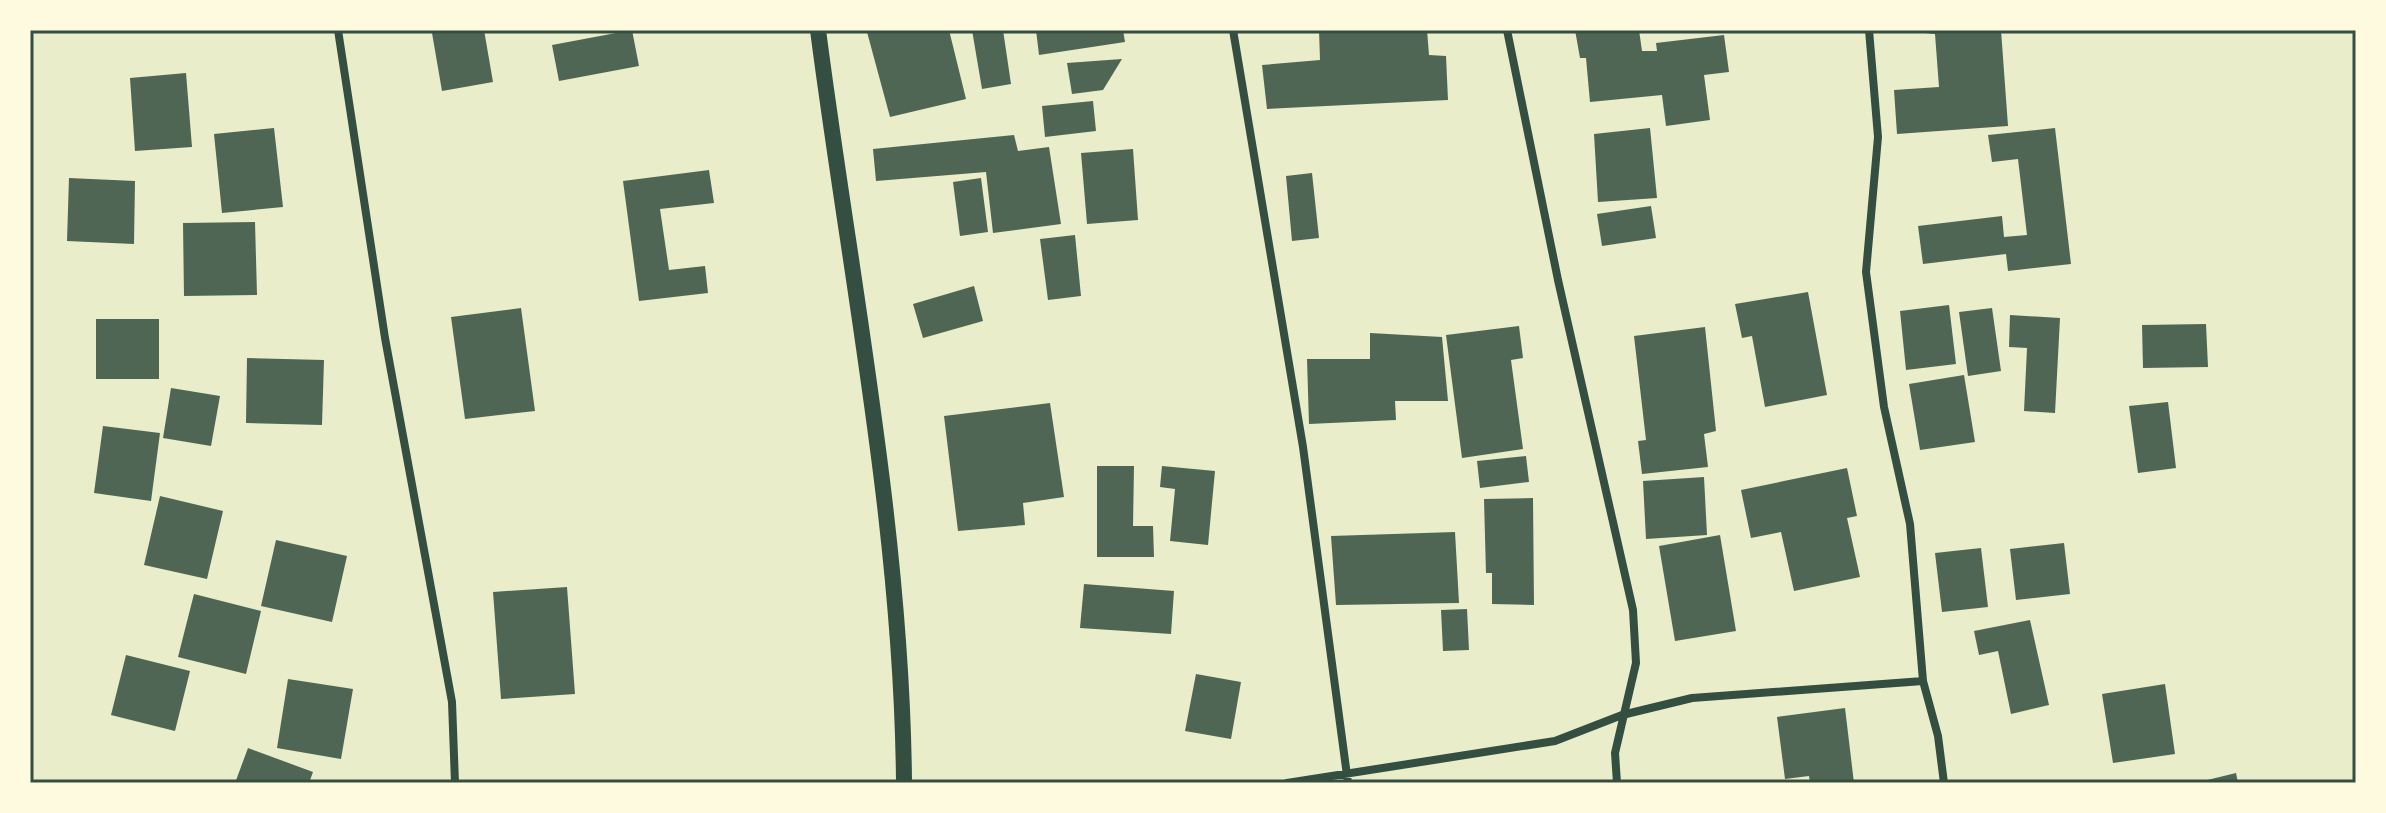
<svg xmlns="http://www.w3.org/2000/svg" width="2386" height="813" font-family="Overpass,sans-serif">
	<rect width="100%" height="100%" fill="#e9edc9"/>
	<path fill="#4f6655" d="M452,30H484L493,82L442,91L432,33Z
		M632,30L639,66L559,81L552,45Z
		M875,30H949L966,99L890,117L867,32Z
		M972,30H1003L1011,84L982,89Z
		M1036,30H1123L1125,42L1039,55Z
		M1319,30H1427L1429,55L1446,56L1448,100L1267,109L1262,65L1320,60Z
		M1575,30H1639L1642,51H1657L1656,43L1724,35L1729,72L1704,75L1710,120L1666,126L1662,95L1590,102L1586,58H1580Z
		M1893,30H2001L2008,126L1897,134L1894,90L1939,87L1935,34Z
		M1122,59L1103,90L1072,94L1067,63Z
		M186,73L192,147L135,151L130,78Z
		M1093,101L1096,131L1045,137L1042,106Z
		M274,128L283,207L222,213L214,134Z
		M1650,128L1657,198L1598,202L1594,134Z
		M2055,128L2071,264L2008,271L2006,254L1923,264L1918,226L2002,216L2004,237L2027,235L2018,159L1992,162L1988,135Z
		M1014,135L1018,151L1049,147L1061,224L993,233L986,172L876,181L873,149Z
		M1133,149L1138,220L1087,224L1081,153Z
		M709,170L714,203L660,209L669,270L705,266L708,293L639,301L623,181Z
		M1312,173L1319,238L1292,241L1286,176Z
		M69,178L135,181L134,244L67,241Z
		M981,178L988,232L960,236L953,182Z
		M1651,206L1656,238L1602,246L1597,214Z
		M255,222L257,295L184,296L183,223Z
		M1075,235L1081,296L1048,300L1040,239Z
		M974,286L983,321L923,338L913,304Z
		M1808,292L1827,395L1765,407L1752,336L1742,338L1735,304Z
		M1949,305L1956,364L1906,370L1900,311Z
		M521,308L535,411L465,419L451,317Z
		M1992,308L2001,371L1968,376L1959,312Z
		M2010,315L2060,318L2055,413L2024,411L2027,348L2009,347Z
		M96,319H159V379H96Z
		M2206,324L2208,367L2143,368L2142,325Z
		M1519,326L1523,358L1511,360L1523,449L1462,458L1446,335Z
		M1705,327L1716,431L1704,434L1708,467L1642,474L1638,441L1646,440L1634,336Z
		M1370,333L1442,337L1448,401H1395L1396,420L1309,424L1307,359H1370Z
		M247,358L324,360L322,425L246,423Z
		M1964,375L1975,442L1920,450L1909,384Z
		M171,388L220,396L211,446L163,438Z
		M2168,402L2176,468L2138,473L2129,406Z
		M1050,403L1064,497L1023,503L1025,525L958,531L944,416Z
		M103,426L160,433L151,501L94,493Z
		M1526,456L1529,482L1480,488L1477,461Z
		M1097,466H1134L1133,526H1153L1154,557H1097Z
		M1162,466L1215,471L1208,545L1170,541L1175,489L1160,487Z
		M1847,468L1857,516L1847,518L1860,577L1794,591L1781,532L1751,538L1741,490Z
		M1704,477L1707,535L1646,539L1643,481Z
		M160,496L223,511L207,579L144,565Z
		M1533,498L1534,605L1492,604V573H1486L1484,499Z
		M1455,532L1459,603L1336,605L1331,536Z
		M1720,535L1736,631L1675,641L1659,546Z
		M276,540L347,556L332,622L261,606Z
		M2064,543L2070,594L2016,600L2010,549Z
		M1981,548L1988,607L1942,612L1935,553Z
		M1084,584L1174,591L1171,634L1080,628Z
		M567,587L575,694L501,699L493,592Z
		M194,594L261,611L246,674L178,657Z
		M1467,609L1469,650L1443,651L1441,610Z
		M2030,620L2049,705L2011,714L1998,651L1979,655L1974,631Z
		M126,655L190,671L175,731L111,715Z
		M1196,674L1241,682L1231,739L1185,731Z
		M288,679L353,689L341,759L277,748Z
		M2165,684L2175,754L2113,763L2102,694Z
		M1845,708L1854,783H1810L1809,776L1785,779L1777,717Z
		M248,748L313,772L309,783H235Z
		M2236,773L2238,783H2200L2199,782Z"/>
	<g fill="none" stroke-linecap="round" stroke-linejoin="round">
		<path stroke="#344e41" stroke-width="8" d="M338,30L385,338L452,702L455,783
			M1233,30L1303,447L1348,783
			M1507,30L1558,280L1633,610L1636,663L1615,753L1617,783
			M1869,30L1878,137L1866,272L1884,407L1910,524L1923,681L1938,736L1944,783
			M1287,783L1555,741L1622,715L1692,698L1923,681"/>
		<path stroke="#344e41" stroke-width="16" d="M818,30C850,278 902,532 904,783"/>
	</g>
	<rect width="2386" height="813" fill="none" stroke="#fefae0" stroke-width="64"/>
	<rect x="32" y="32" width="2322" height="749" fill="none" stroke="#344e41" stroke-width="3"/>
</svg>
